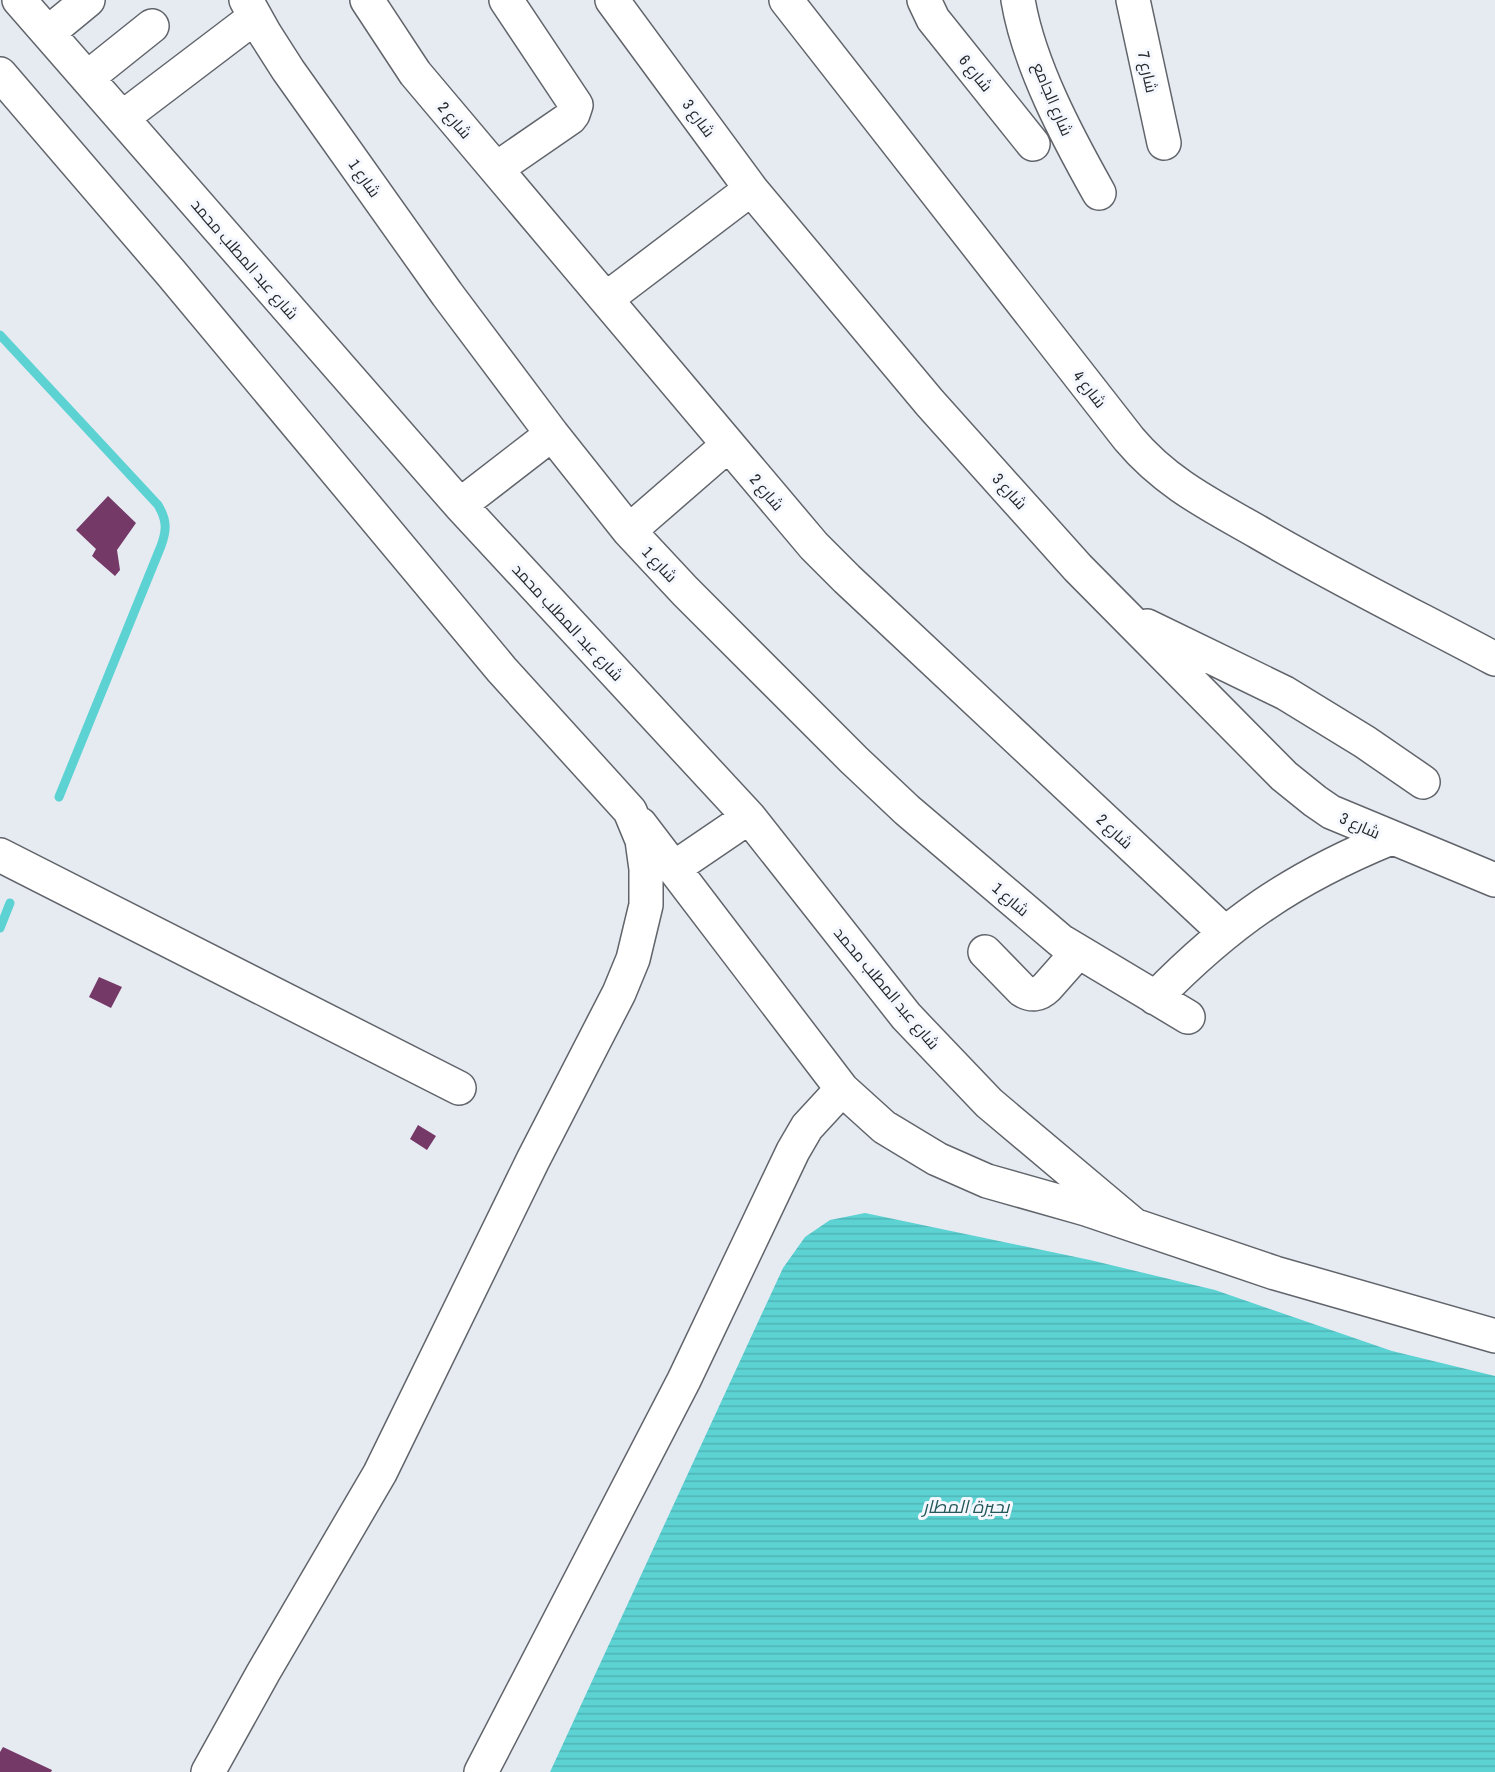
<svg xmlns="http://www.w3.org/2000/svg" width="1495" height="1772" font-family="'Archivo Narrow',Cairo,sans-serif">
	<defs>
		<pattern id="water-rules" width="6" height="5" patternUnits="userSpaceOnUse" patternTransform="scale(1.5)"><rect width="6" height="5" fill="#5cd2d3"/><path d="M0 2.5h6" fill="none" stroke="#50b4b5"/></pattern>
	</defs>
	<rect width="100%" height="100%" fill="#e6ebf2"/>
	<path fill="url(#water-rules)" d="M865,1213L1090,1260L1215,1290L1392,1351L1495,1376V1772H550L783,1268L805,1237L830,1220Z"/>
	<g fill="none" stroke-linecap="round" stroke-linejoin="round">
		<path stroke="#5cd2d3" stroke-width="9" d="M0,335L158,505C167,520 167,530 161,546L59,797
			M0,928L10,903"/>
	</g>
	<path fill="#753968" d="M108,496L136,523L117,550L120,570L115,576L92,556L96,549L76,530Z
		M99,977L122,987L111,1008L89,997Z
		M418,1125L436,1136L427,1150L410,1139Z
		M3,1747L52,1770L51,1772H0V1752Z"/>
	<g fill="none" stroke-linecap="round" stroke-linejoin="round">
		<defs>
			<path id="minor" d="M19,0L460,505L749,817L906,1016L989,1103L1134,1225
				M246,0L265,34L288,70L447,294L552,434L629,531L685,591L854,760L907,810L1061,941L1188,1017
				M367,0L415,73L814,546L847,579L1224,932
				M612,0L751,189L930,403L1078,568L1284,776L1315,801L1331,812L1495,880
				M786,0L1129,439C1166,483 1209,504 1258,532C1335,577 1416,617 1495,659
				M924,0L933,19L1033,144
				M1018,0C1029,65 1067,136 1099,193
				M1133,0L1164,143
				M48,33L88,0
				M0,74L171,273L502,670L630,811L642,840L646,869V905L633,959L619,993L533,1160L380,1473L263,1673L208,1772
				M87,78L152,26
				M122,118L255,17
				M496,169L570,118L573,114L576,105L506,0
				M606,299L751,189
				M460,505L552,434
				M629,531L728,445
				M1147,626L1285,693L1365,742L1423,782
				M640,824L842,1089L884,1127L937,1159L987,1181L1086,1209L1275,1273L1495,1336
				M0,855L459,1088
				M674,868L749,817
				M985,952L1022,990C1031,996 1039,995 1047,987L1078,952
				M1155,998C1229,922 1293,878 1391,838
				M481,1772L684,1380L793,1151L807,1127L842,1089"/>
		</defs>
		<use href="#minor" stroke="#61656b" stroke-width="36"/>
		<use href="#minor" stroke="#fff" stroke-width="33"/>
	</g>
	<g text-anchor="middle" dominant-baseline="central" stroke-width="6" stroke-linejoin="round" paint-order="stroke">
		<g font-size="16" fill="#26282b" stroke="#f4f8fe">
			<text transform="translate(1148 72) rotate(78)">شارع 7</text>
			<text transform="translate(976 73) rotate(51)">شارع 6</text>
			<text transform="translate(1053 99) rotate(67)">شارع الجامع</text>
			<text transform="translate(699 118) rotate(54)">شارع 3</text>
			<text transform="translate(455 120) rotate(50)">شارع 2</text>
			<text transform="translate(365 178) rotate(55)">شارع 1</text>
			<text transform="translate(245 259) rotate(49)">شارع عبد المطلب محمد</text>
			<text transform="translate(1090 389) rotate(52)">شارع 4</text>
			<text transform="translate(1010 491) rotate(48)">شارع 3</text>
			<text transform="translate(767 492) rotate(50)">شارع 2</text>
			<text transform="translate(660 564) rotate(47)">شارع 1</text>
			<text transform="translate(568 622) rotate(47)">شارع عبد المطلب محمد</text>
			<text transform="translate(1360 825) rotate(24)">شارع 3</text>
			<text transform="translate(1115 831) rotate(43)">شارع 2</text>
			<text transform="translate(1011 899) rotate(41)">شارع 1</text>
			<text transform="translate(887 988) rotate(50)">شارع عبد المطلب محمد</text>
		</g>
		<g font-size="18" font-style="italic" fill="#245757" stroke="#f4f8fe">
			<text x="966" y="1506">بحيرة المطار</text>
		</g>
	</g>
</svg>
